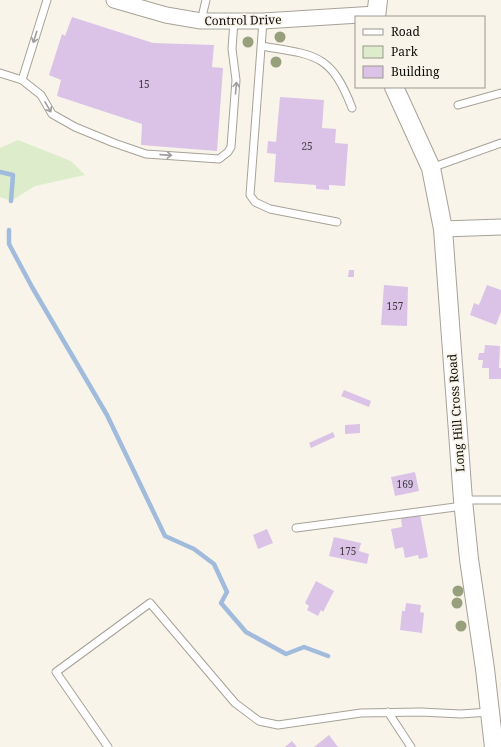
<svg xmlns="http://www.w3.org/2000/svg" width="501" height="747" font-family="'Noto Serif',serif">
	<rect width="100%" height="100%" fill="#f9f4e9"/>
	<path fill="#ddeccb" d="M18,140L71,161L85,175L35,186L11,201L0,197V148Z"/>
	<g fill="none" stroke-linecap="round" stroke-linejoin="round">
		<path stroke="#a1bbdc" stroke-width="4.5" d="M0,172L13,175L11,201
			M9,230V244L32,287L107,415L165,536L194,549L214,564L227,592L221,603L246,632L286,654L304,647L328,656"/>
	</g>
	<path fill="#dac3e7" d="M72,17L153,43L214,45L212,67L223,68L217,151L141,145L142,124L57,96L61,80L49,75L62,34L65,36Z
		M280,97L324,100L322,128L336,129L335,143L348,144L345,186L329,185V190L316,189V185L274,182L276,154L267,153L268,141L276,142Z
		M349,270H354V277H348Z
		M384,285L408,287L407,326L381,325Z
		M487,285L501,290V312L496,325L470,315L474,303L479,305Z
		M485,345L500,346L499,368H501V379H489V368H482L483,360H478L479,353H484Z
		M344,390L371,401L369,407L341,396Z
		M360,424V433L345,434V425Z
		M333,432L335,437L311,448L309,443Z
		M415,472L419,491L395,496L391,477Z
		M420,514L428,557L419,559L418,555L405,558L403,547L395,549L391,529L402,527L401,518Z
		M267,529L273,543L258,549L253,535Z
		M334,537L361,543L359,551L369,554L367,564L329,556Z
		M316,581L334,591L323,612L321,610L318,616L307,610L309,606L305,603Z
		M406,603L421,605L420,612L424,613L422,633L400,630L402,611H405Z
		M329,735L338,747H314Z
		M292,741L297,747H285Z"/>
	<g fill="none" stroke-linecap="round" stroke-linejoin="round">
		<defs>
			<path id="service" d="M201,21L206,0
				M263,21L250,195L255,202L270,209L337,222
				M261,46C315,55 331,53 352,108
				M0,73L22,80L41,95L52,114L75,127L114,143L146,154L219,159L228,152L231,147L236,80L232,49L234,21
				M22,80L47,0
				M458,105L501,93
				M431,168L501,143
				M463,500H501
				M296,528L463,506
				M388,712L411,747
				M108,747L56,672L150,603L235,703L259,721L278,725L361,713L421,712L461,714L489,712"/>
			<path id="minor" d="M114,0L166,15L201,21H263L376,14
				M443,229L501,227"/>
			<path id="tertiary" d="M376,17L378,0
				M394,87L431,168L443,229L463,500L469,559L485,669L494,747"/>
		</defs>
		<use href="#service" stroke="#a7a298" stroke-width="9"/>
		<use href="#minor" stroke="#a7a298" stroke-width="17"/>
		<use href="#tertiary" stroke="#a7a298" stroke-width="20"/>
		<use href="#service" stroke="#fff" stroke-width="7"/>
		<use href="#minor" stroke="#fff" stroke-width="15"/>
		<use href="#tertiary" stroke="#fff" stroke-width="18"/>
	</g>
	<g fill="#979f7c">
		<circle cx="280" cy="37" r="5.5"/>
		<circle cx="248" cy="42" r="5.5"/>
		<circle cx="276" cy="62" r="5.5"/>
		<circle cx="458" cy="591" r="5.5"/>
		<circle cx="457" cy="603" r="5.5"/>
		<circle cx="461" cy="626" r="5.5"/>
	</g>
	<defs><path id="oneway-shaft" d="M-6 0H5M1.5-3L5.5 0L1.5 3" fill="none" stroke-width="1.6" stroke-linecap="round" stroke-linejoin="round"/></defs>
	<g stroke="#9f9e9d">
		<use href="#oneway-shaft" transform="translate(35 37) rotate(108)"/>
		<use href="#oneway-shaft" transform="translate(236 88) rotate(-85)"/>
		<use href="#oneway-shaft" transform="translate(48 107) rotate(60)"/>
		<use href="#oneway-shaft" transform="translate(166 155) rotate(4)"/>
	</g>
	<g text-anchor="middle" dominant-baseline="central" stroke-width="3.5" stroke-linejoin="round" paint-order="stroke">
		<g font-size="10" fill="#413a40">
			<text x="144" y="84">15</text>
			<text x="307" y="146">25</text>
			<text x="395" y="306">157</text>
			<text x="405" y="484">169</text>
			<text x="348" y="551">175</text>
		</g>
		<g font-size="12" fill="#0e0d09" stroke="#f9f4e9">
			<text transform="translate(243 20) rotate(-1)">Control Drive</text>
			<text transform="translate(456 413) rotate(-94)">Long Hill Cross Road</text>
		</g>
	</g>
	<rect x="355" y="16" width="130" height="72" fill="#f9f4e9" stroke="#9b988f"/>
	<rect x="363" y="29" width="20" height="6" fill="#ffffff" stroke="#9b988f"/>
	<text x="391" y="36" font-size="12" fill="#0e0d09">Road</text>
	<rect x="363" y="46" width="20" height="12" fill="#ddeccb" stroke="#9b988f"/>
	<text x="391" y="56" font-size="12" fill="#0e0d09">Park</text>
	<rect x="363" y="66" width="20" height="12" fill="#dac3e7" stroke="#9b988f"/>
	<text x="391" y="76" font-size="12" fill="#0e0d09">Building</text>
</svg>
